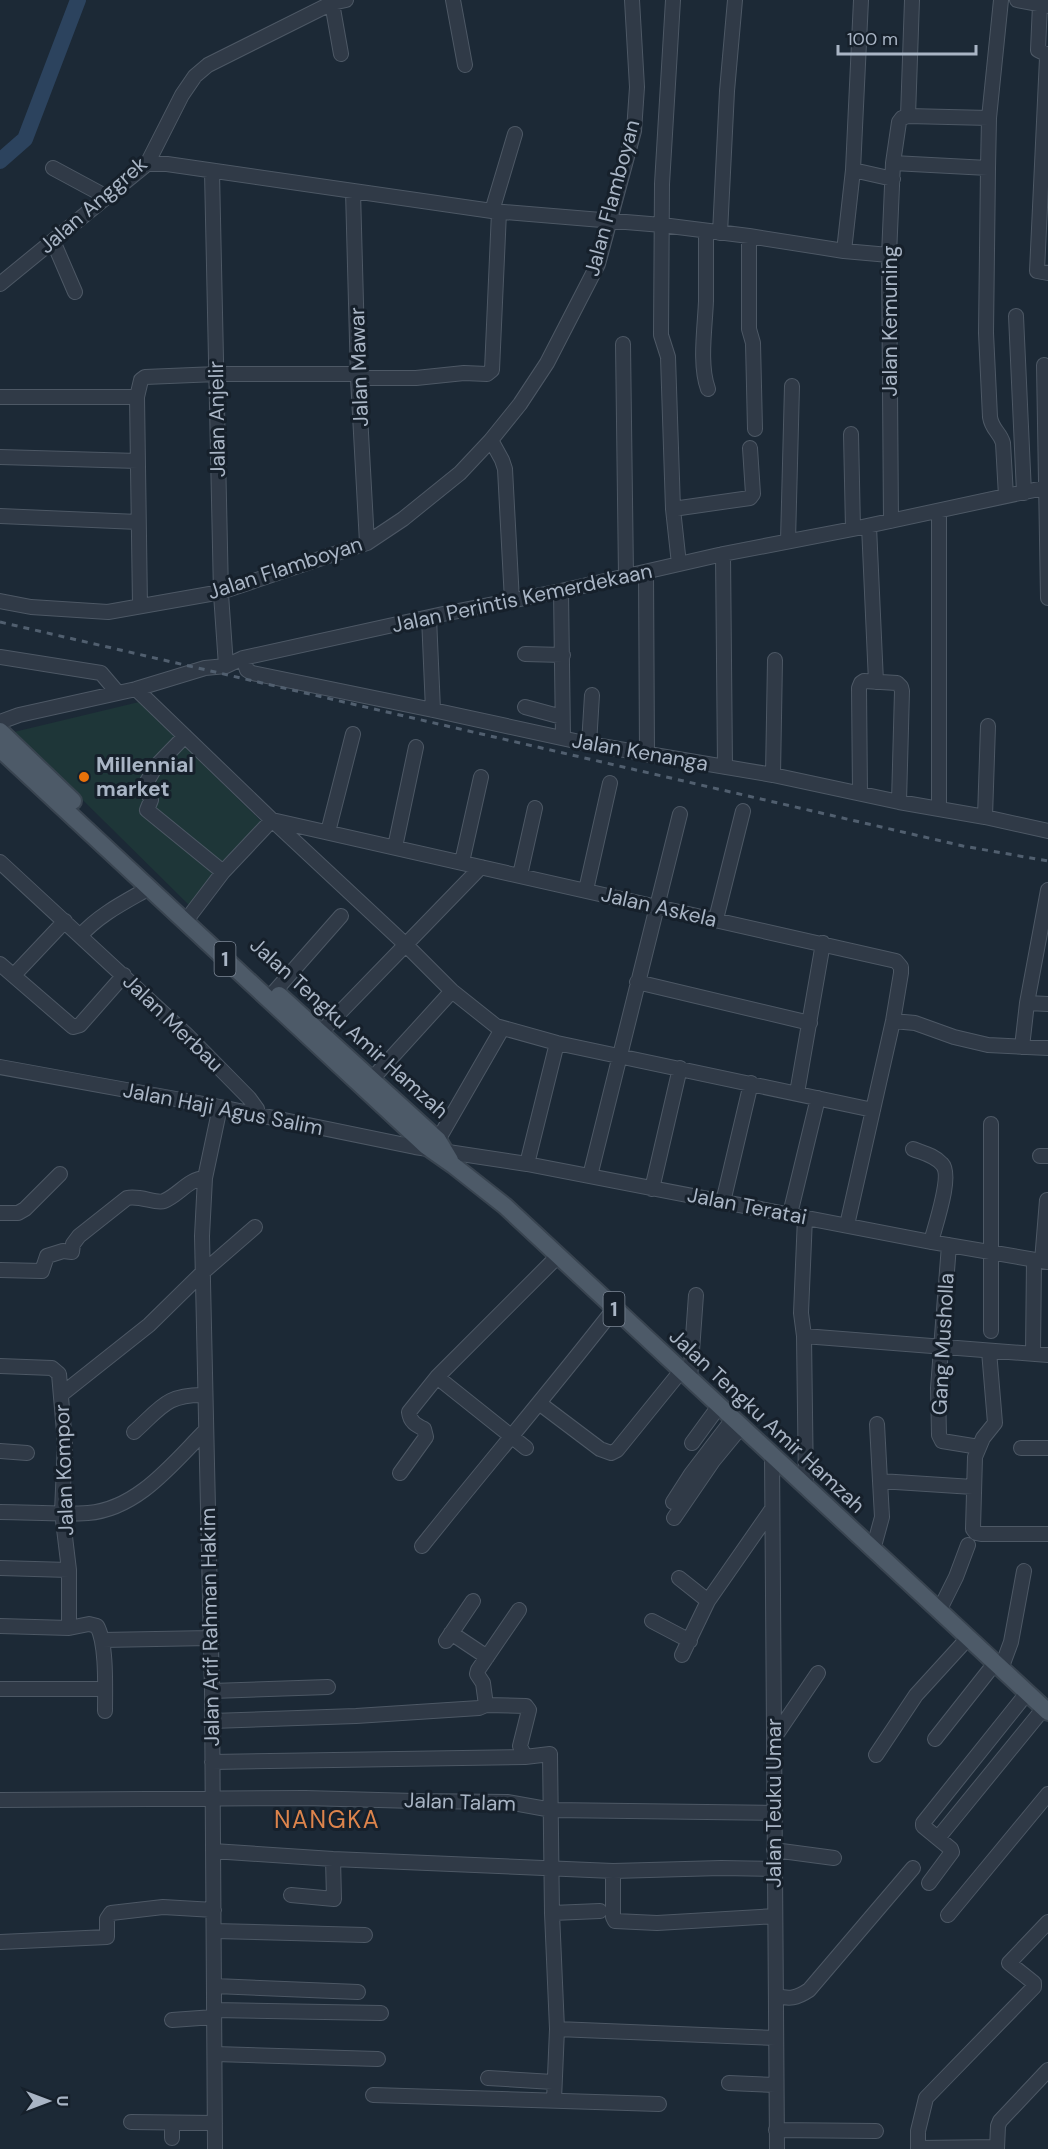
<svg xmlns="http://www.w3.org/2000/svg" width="1048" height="2149" font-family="'DM Sans',sans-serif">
	<rect width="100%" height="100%" fill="#1c2936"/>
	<path fill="#1e3638" d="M139,702L262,822L192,908L14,732Z"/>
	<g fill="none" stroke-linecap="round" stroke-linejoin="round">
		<path stroke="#2c435e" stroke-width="16" d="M0,161L25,139L78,0"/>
		<defs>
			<path id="minor" d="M453,0L465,65
				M673,0L662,184L661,335L668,357L673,509L679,564
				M1001,0L989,118L988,168L986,333L990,417C992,430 1000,432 1003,443L1006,496
				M1017,0L1048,6
				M332,3L341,54
				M1040,4L1038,50L1046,54L1047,58L1037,271L1048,273
				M908,116L912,0
				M893,163L988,168
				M147,164H167L492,211L662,225L749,236L844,251L889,255
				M53,168L105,196
				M853,170L893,179
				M212,172L221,594L226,666
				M353,191L358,378L367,543
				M492,211L515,134
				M706,231C706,255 706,278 706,301C705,327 699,365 708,389
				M720,233L727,91L735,0
				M749,236V329L753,343L755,429
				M53,241L75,292
				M844,251L853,170L861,0
				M0,284L147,164L182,95L195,76L208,65L332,3L346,0
				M1016,316L1024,493
				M623,344L626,576
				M1044,365L1048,598
				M358,378H416L464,373L487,374L492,370L499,212
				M0,397H137
				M851,434L853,529
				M491,440L502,460L505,469L512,601
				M0,457L138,461
				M673,509L750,498L753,494L750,448
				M0,516L138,522
				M891,521L889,255L893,163L899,122L902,118L908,116L989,118
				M869,526L876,682
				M788,541L792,386
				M723,554L725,767
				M646,572L647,755
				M561,591L563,738
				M0,601L31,607L108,612L221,592L367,543L403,519L460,473L491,440L520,404L547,363L598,264L634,131L637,87L632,0
				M140,606L137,397L141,380L145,377L217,374H358
				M429,617L433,710
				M525,654L563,655
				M0,657L101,673L118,693
				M243,658L247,670L252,673L433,710L589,744L773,775L899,802L985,817L1048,831
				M136,689L272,820L896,961L901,967V973L893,1021L847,1225
				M525,707L562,717
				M0,722L19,715L136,689L205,668L226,666L243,658L443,614L561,591L723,554L853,529L1048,487
				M185,736L156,766L145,785L151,800L147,810L223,872
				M589,744L592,695
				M773,775L775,660
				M860,793L859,688L861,683L864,681L897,683L901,687L902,691L899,802
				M939,808V511
				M985,817L988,726
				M328,832L353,734
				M395,847L416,747
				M0,862L187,1035L249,1098L257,1109L258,1115
				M462,862L481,777
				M520,875L535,808
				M586,890L610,783
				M716,919L743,811
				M185,922L223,872L272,820L406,945L452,991L496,1026L557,1043L873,1110
				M81,935C100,914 125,902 149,888
				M0,964L73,1027L80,1025L124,975
				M14,975L65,921
				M637,982L810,1023
				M275,991L341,916
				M1027,1003L1048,1004
				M893,1021L915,1023L954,1037L988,1045L1048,1048
				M321,1032L481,867
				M1022,1047L1027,1003L1048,890
				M0,1067L220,1107L415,1147L527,1164L931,1242L1048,1262
				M372,1079L452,991
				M797,1093L823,943
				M991,1124V1331
				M438,1140L502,1029
				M913,1149C923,1153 934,1155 942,1164C953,1175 935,1226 931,1242
				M1040,1156H1048
				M527,1164L557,1043
				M590,1176L680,814
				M652,1189L680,1068
				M723,1202L751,1083
				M0,1213H18L25,1209L60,1174
				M790,1214L818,1098
				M805,1217L801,1313L804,1336L806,1488
				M949,1245L938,1388L939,1435L942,1441L979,1447
				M1042,1261L1047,1200
				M0,1270L42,1271L47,1256L63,1251L72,1252L73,1244L79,1236L127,1198C140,1195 156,1204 164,1201C179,1195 188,1179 205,1178
				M804,1336L1048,1355
				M989,1351L995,1423L983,1438L975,1457L973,1529L976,1533L981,1534H1048
				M1033,1354L1034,1260
				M0,1366L52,1368L59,1374L65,1443L62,1512L69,1570V1628
				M437,1377L526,1448
				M690,1379L696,1295
				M62,1394L149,1325L202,1273L255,1227
				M539,1403L600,1449L611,1453L617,1450L681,1371
				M877,1424L880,1481
				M134,1432C161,1408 166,1394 205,1395
				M692,1443L719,1406
				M1021,1448H1048
				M0,1451L27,1453
				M772,1456L777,2149
				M400,1473L426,1437L424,1429C416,1425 410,1422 409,1412L437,1377L558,1256
				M673,1502L691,1474L733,1419
				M0,1512C29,1512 59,1515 88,1513C138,1509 173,1463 206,1430
				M674,1518L713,1461L741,1427
				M422,1546C486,1466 552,1389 614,1309
				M873,1550L882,1517L880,1481L973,1487
				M0,1568L69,1570
				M679,1578L708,1601
				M939,1611L956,1577L968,1545
				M652,1621L690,1641
				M0,1626L69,1628L89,1624L97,1626C107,1644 105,1689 105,1711
				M451,1633L487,1657
				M102,1640L210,1638
				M446,1641L473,1601
				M682,1655L708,1601L772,1509
				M1001,1669L1011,1642L1024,1571
				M0,1689H105
				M212,1691L328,1687
				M486,1705L483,1683L477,1674L478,1670L519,1610
				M212,1721L356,1716L479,1708L486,1705L526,1706L529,1710L520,1746L525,1757L550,1754L552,1913L557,2029L554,2100
				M774,1738L818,1673
				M935,1739L995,1663
				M876,1755L916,1695L968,1638
				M212,1762L525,1757
				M0,1800L305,1798L415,1801L507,1802L552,1810L774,1813
				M938,1838L1044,1708
				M774,1850L834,1858
				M213,1851L333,1859L613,1871L721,1868L775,1869
				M613,1871V1917L615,1921L657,1923L775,1916
				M929,1883L952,1852L951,1849L923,1826V1823L1027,1693
				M291,1895L334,1899L333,1859
				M552,1913L600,1911
				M948,1915L1048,1794
				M214,1931L365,1935
				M0,1942L107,1937V1919L111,1913L163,1907L214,1910
				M215,1986L358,1992
				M776,1995C789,2000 797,1998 809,1990L913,1868
				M214,2010L381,2013
				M172,2020L214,2017
				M557,2029L776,2038
				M215,2054L378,2059
				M488,2078L553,2082
				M729,2083L776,2085
				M373,2095L659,2104
				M131,2122L215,2123
				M172,2123V2138
				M776,2130L876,2131
				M918,2148L997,2147
				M215,2149L212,1691L202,1236L205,1178L220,1107
				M918,2149V2131L926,2098L1034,1987V1983L1009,1963L1048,1922
				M997,2149L998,2126L1000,2121L1048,2070"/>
			<path id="major" d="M0,731L73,801
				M0,749L426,1146L453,1165L505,1206L1048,1712
				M279,995L438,1140L450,1160"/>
		</defs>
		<use href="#minor" stroke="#4d5865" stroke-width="16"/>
		<use href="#major" stroke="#394450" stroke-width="20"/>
		<use href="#minor" stroke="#303a47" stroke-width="14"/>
		<use href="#major" stroke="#4d5a68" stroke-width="16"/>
		<path stroke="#515f6f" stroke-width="3" stroke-dasharray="6 6" stroke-linecap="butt" d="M0,622L963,846L1048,861"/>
	</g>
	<circle fill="#e8710a" stroke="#16202b" stroke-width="2" cx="84" cy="777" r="6"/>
	<g text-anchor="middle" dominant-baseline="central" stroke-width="6" stroke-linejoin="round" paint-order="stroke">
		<g fill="#16202b" stroke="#7d8897" stroke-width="1.5">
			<rect x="214.5" y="942" width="21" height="34" rx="4.5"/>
			<rect x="603.5" y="1292" width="21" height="34" rx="4.5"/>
		</g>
		<g font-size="20" font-weight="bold" fill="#a9b5c5">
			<text x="225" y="959">1</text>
			<text x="614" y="1309">1</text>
		</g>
		<g font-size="21" fill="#a9b5c5" stroke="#16202b">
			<text transform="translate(612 198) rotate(-75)">Jalan Flamboyan</text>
			<text transform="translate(93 205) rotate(-41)">Jalan Anggrek</text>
			<text transform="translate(890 321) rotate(-90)">Jalan Kemuning</text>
			<text transform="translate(359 367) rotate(-92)">Jalan Mawar</text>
			<text transform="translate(217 419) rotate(-91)">Jalan Anjelir</text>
			<text transform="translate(285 568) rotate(-18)">Jalan Flamboyan</text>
			<text transform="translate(522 598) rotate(-12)">Jalan Perintis Kemerdekaan</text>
			<text transform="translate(640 752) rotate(10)">Jalan Kenanga</text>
			<text transform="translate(659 907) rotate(13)">Jalan Askela</text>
			<text transform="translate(173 1023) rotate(44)">Jalan Merbau</text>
			<text transform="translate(349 1028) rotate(42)">Jalan Tengku Amir Hamzah</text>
			<text transform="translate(223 1109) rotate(11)">Jalan Haji Agus Salim</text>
			<text transform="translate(747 1206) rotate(11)">Jalan Teratai</text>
			<text transform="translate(943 1344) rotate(-87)">Gang Musholla</text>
			<text transform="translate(767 1421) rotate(43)">Jalan Tengku Amir Hamzah</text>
			<text transform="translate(64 1470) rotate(-92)">Jalan Kompor</text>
			<text transform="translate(210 1627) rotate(-91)">Jalan Arif Rahman Hakim</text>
			<text transform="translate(460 1802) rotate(2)">Jalan Talam</text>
			<text transform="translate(774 1803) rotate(-90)">Jalan Teuku Umar</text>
		</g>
		<g font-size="21" font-weight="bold" fill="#a9b5c5" stroke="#16202b" text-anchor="start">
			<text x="96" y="765">Millennial<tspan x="96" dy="24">market</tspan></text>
		</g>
		<g font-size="24" letter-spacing="1.5" fill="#dd844c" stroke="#16202b">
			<text x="327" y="1819">NANGKA</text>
		</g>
	</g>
	<g transform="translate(48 2101) rotate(90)" stroke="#16202b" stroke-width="4.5" paint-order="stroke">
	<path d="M0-4.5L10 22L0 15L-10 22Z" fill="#a9b5c5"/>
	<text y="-9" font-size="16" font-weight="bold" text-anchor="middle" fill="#a9b5c5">U</text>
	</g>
	<path d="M838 45v9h138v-9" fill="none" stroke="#a9b5c5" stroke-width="3"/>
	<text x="847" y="45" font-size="18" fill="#a9b5c5" stroke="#16202b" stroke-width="4.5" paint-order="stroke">100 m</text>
</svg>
